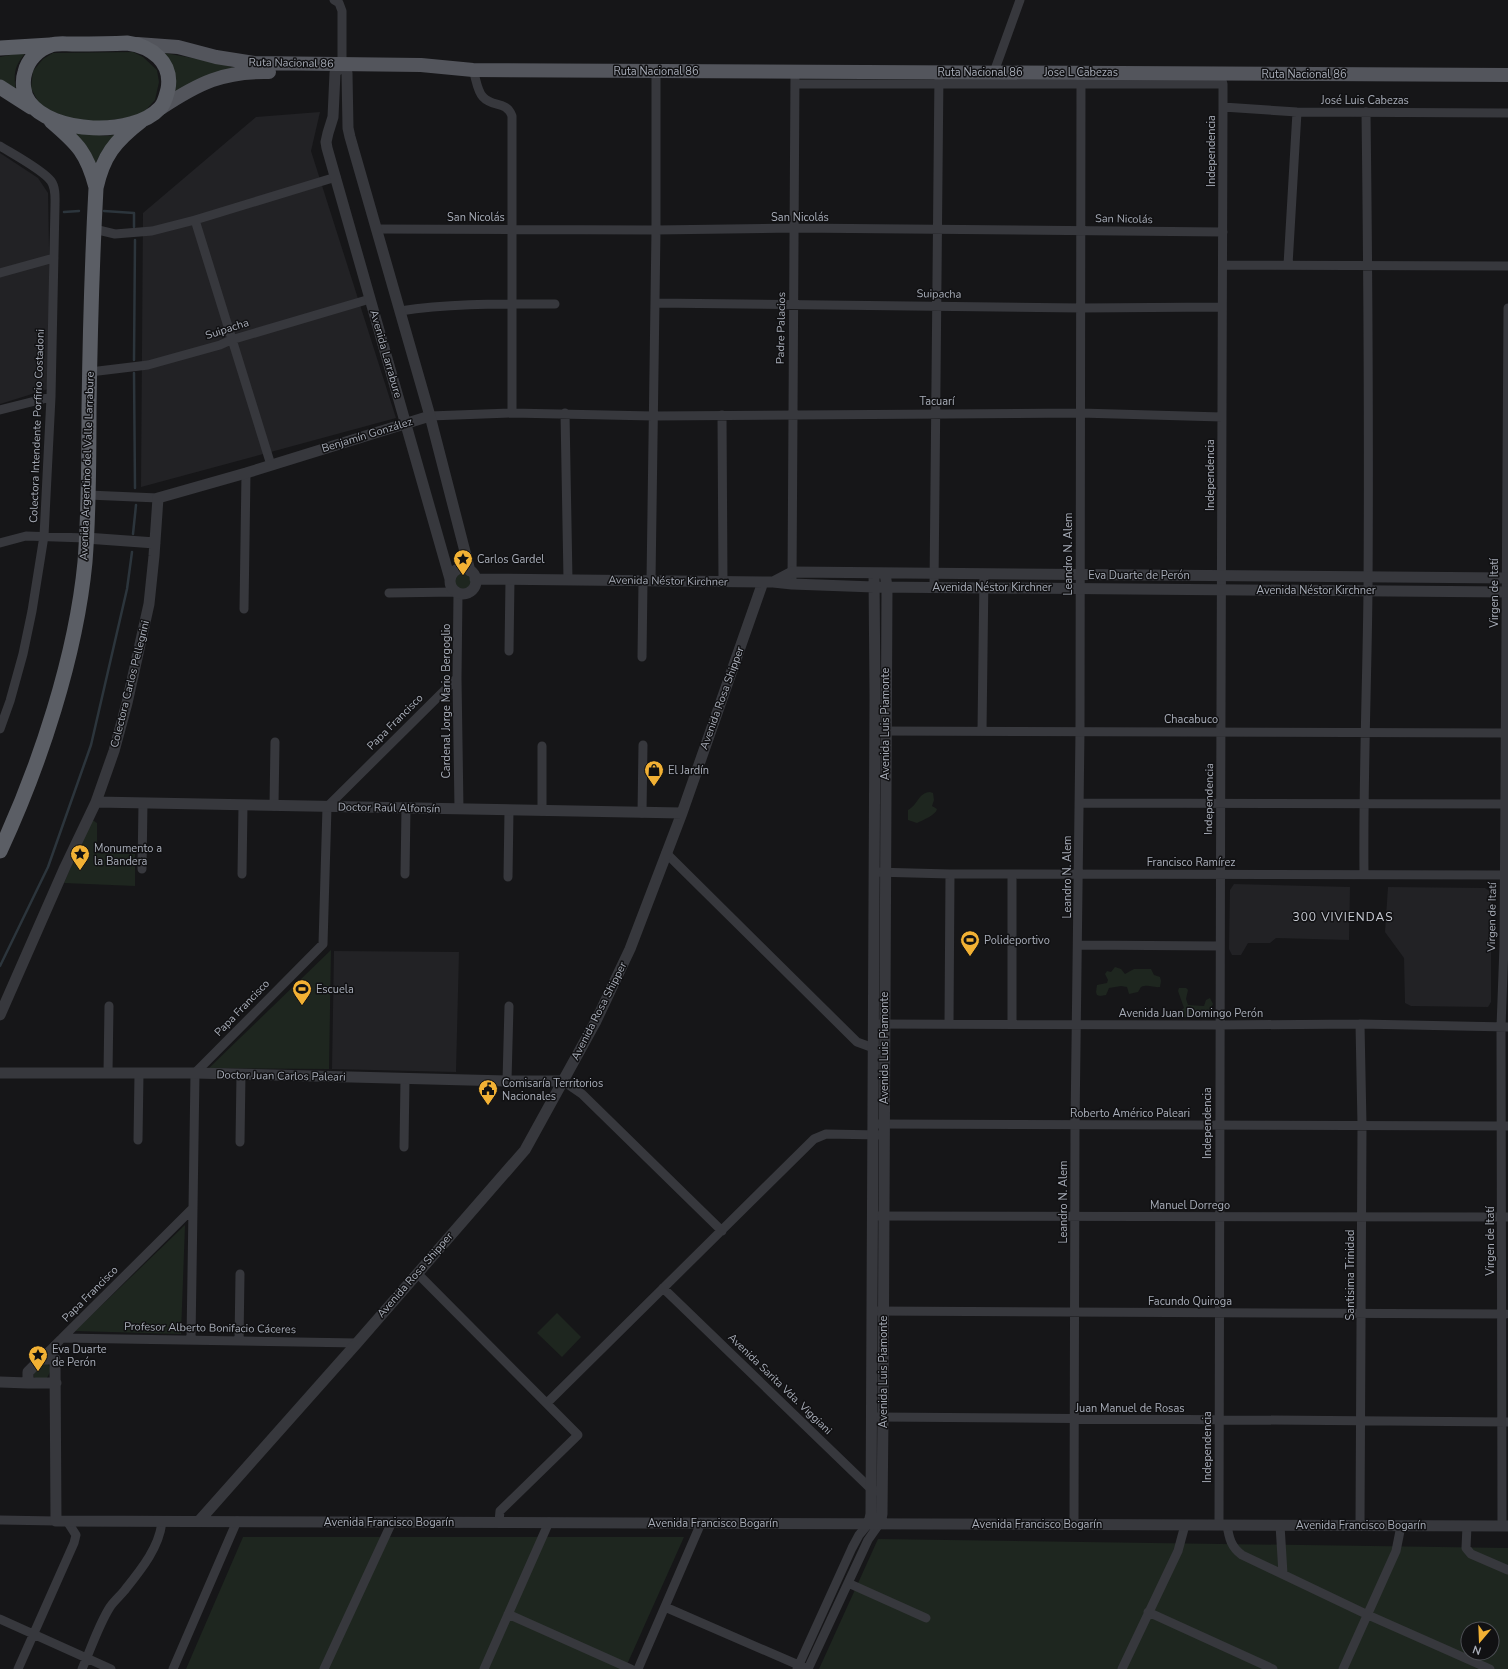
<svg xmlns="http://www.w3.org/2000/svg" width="1508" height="1669" font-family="'Nunito Sans',sans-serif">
	<rect width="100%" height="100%" fill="#161618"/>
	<path fill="#222225" d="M320,112L311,151L396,418L141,487L143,213L256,117Z
		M0,153L38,178L48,193L50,301L48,389L0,404Z
		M1234,884L1350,887L1349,940L1276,938L1270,943H1248L1241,955H1232L1229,949L1230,890Z
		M1388,887L1485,888L1491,892V1002L1488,1007L1411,1006L1405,1003L1404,958L1385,932Z
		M334,951L459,952L456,1072L332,1069Z"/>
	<path fill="#1e261f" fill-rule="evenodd" d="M26,52C15,66 13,72 16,90L0,80V57Z
		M133,52L143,57L157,70L159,82L155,100L143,113L125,118L97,122L71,120L40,105L31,88L33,71L43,59L53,53Z
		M159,52L215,62L235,68L171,97Z
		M72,133L108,136L118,134L104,148L95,164Z
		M454 580a9 9 0 1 1 18 0a9 9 0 1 1-18 0Z
		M930,792L933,793L934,800L932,806L937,809C936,815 923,820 917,823L908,820V810C918,805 918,793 930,792Z
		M91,819L97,823V853L135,854V886L64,883Z
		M331,950L329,1069L209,1068Z
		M1115,967L1121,969L1125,974L1134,969H1151L1154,975L1160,977L1161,981L1160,987C1153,988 1149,984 1141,987L1138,992L1129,994L1127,987L1121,986L1109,988L1106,995L1100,996L1097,995L1096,992L1097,985L1107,983L1108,980L1105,974L1107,971L1111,972Z
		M1179,988H1186L1188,990L1186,999L1188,1005L1204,1006L1206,1000L1210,998L1213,1004C1211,1007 1209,1012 1206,1014C1201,1018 1185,1018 1180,1016V1011L1184,1008L1178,991Z
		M185,1225L181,1334L75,1331Z
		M557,1313L581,1337L562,1357L537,1333Z
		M42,1363L48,1364L51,1370L47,1378L39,1380L34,1377V1371Z
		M243,1537H684L625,1669H186Z
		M878,1539L1508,1548V1669H819ZM1468,1629H1492V1653H1468Z"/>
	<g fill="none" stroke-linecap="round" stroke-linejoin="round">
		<path stroke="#2c353c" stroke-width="2.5" d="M104,211L134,213V227
			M64,212L79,211
			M134,360L135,240
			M134,373L135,488
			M133,534L136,505
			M0,966L48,867L91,745L127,589L132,552"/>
		<path stroke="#37383d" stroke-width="9" d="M334,0L339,3L342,11V64
			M473,70C476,78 477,91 483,97C493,108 506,100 512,116V413
			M994,72L1020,0
			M795,84H1223
			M1223,107L1297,112L1508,113
			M0,146C13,154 43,170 51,181C56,188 55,198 55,205L51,397L44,536L32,611L23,654L10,701L0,729
			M195,220L271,465
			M94,229L115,234L152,231L195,220L336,177
			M376,229L656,230L794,228L1223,232
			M1223,265L1508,266
			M1288,265L1297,112
			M0,273L54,258
			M655,303L1081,308L1222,307
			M400,311C451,303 503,304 555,304
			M90,372L148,365L220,345L231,340L370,299
			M0,410L51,397
			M565,413L568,580
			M722,415L723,582
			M430,416L512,413L653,416L1080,413L1222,417
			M88,495L158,498
			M0,543L26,536L86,538
			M651,581L656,230V71
			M792,584L795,71
			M934,587L939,72
			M389,593L455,592
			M458,594L457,678L459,809
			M244,609L246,473
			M509,651L510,579
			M642,657L643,581
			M879,731L1508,733
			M982,731L984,574
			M1079,803L1508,804
			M274,806L275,742
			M542,811V746
			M642,813L643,745
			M666,853L857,1042L879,1050
			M142,869L143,803
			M874,872L950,874L1508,875
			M242,874L243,805
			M405,874L406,808
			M1012,874V1024
			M1364,874C1363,780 1367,685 1368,591C1369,431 1368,272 1366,112
			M508,877L509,810
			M1078,945L1220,946
			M873,1024L1219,1025L1360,1024L1508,1027
			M949,1024L950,874
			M1360,1024L1362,1125L1360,1525
			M108,1073L109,1006
			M507,1081L509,1006
			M563,1081L582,1094L722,1231
			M877,1124L1508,1126
			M138,1140L139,1074
			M240,1142L241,1074
			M404,1147L405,1079
			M872,1216L1507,1217
			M417,1273L578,1435L500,1511L499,1522
			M663,1288L871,1489L876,1491
			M872,1311L1506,1314
			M62,1338L357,1343
			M191,1339L193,1208
			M239,1341L240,1274
			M41,1359L193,1208L195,1073L323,944L327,807L457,678
			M547,1403L814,1139L826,1134L880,1135
			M877,1417L1507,1422
			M0,1520L56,1521
			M1074,1524L1075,1125L1080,731L1081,73
			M1219,1525C1219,1052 1222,580 1223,107V84L1220,74
			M1227,1525C1229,1538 1231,1547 1242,1555L1368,1615L1490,1669
			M1280,1525L1283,1574
			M1467,1526L1466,1548L1471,1554L1508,1570
			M1502,1526L1501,1027L1504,946L1508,308
			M848,1583L926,1618
			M665,1607L803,1667
			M1148,1612L1273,1669
			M508,1614L631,1669
			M0,1619L111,1669
			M18,1669L74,1543L76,1535L67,1521
			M82,1669C91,1649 98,1626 110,1607C114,1601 120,1596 124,1591C140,1571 160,1547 162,1521
			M173,1669L237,1521
			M324,1669L392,1522
			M484,1669L549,1522
			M638,1669L701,1523
			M797,1669L852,1548L859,1535L869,1523
			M808,1669L868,1540L880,1523
			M1122,1669L1178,1551L1185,1525
			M1343,1669L1396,1551L1401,1526"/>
		<path stroke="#37383d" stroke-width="11" d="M86,538L155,543
			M450 581a13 13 0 1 1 26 0a13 13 0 1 1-26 0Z
			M450,579L327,148L326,142L328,133L333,117L335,73L342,64L347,73L348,128L350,137L430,416L470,571
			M475,579L773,582L792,584L874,587L1508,592
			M773,582L792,572L1508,578
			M96,802L682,813
			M0,1015L65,867L96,802L114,751L127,703L149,604L154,556L158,498L246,473L430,416
			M0,1073H195L507,1081H563
			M0,1382L28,1383
			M56,1383H28V1372L41,1359H55L56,1521L1508,1526
			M199,1521L357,1343L525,1150L596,1021L630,949L682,813L763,582
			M869,1523L871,1514L875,697L874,573
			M880,1523L882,1514L883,1418L887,587L885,573"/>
		<path stroke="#53555c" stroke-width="14" d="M137,44L178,47L216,57L254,63L421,65L473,70L1508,75
			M161,108C199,83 223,71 269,72"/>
		<path stroke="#5b5e65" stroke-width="15" d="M127,43C151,46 173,62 168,89C166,96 165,103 160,108C133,137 52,134 29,102C23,94 22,81 25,72C28,60 38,49 51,45C57,43 65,44 72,44C90,44 108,44 127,43Z
			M0,48L50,45
			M0,87L31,107
			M51,121C78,144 87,153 96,187
			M0,851C40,765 76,656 85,562C89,511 89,460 89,409C90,336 92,262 96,188C103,156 115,141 141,121"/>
	</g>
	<defs>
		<symbol id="sight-pin" viewBox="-11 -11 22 30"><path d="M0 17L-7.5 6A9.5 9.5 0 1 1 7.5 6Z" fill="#f2b134" stroke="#111113"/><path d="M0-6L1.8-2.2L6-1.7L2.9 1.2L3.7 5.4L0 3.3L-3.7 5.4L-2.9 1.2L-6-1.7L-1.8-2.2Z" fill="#111"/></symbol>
		<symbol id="shop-pin" viewBox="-11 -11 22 30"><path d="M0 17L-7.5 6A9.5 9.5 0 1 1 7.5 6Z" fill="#f2b134" stroke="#111113"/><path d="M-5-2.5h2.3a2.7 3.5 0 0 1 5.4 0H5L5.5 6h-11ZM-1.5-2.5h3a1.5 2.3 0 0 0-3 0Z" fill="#111"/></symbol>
		<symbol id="stadium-pin" viewBox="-11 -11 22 30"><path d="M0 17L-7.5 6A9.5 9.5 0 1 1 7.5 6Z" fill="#f2b134" stroke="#111113"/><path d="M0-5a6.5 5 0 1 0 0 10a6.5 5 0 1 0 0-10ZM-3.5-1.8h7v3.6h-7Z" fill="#111"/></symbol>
		<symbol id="civic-pin" viewBox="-11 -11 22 30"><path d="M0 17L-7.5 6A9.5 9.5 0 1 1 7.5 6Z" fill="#f2b134" stroke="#111113"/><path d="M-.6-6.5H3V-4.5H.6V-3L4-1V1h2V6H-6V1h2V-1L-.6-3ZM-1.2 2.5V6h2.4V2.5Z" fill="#111"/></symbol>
	</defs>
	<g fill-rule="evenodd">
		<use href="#sight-pin" x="452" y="548" width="22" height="30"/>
		<use href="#shop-pin" x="643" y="759" width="22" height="30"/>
		<use href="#sight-pin" x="69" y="843" width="22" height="30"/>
		<use href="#stadium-pin" x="959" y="929" width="22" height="30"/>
		<use href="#stadium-pin" x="291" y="978" width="22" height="30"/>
		<use href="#civic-pin" x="477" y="1078" width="22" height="30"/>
		<use href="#sight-pin" x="27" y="1344" width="22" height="30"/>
	</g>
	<g text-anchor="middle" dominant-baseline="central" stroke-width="3" stroke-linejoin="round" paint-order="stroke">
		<g font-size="11" fill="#a8adb8" stroke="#111113">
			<text transform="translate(291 63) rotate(1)">Ruta Nacional 86</text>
			<text x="656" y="71">Ruta Nacional 86</text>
			<text x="980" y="72">Ruta Nacional 86</text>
			<text x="1081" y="72">Jose L Cabezas</text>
			<text x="1304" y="74">Ruta Nacional 86</text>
			<text x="1365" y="100">José Luis Cabezas</text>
			<text transform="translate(1211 151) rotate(-90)">Independencia</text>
			<text x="476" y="217">San Nicolás</text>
			<text x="800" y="217">San Nicolás</text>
			<text transform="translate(1124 219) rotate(1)">San Nicolás</text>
			<text transform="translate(939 294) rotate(1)">Suipacha</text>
			<text transform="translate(781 328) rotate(-89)">Padre Palacios</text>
			<text transform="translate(227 329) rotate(-18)">Suipacha</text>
			<text transform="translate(386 354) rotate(74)">Avenida Larrabure</text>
			<text x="937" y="401">Tacuarí</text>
			<text transform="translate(37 426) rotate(-88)">Colectora Intendente Porfirio Costadoni</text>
			<text transform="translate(367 435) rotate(-17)">Benjamín González</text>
			<text transform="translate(87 466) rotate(-88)">Avenida Argentino del Valle Larrabure</text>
			<text transform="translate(1210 475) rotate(-90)">Independencia</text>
			<text transform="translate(1068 554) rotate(-90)">Leandro N. Alem</text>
			<text x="1139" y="575">Eva Duarte de Perón</text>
			<text transform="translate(668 581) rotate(1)">Avenida Néstor Kirchner</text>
			<text x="992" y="587">Avenida Néstor Kirchner</text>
			<text x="1316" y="590">Avenida Néstor Kirchner</text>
			<text transform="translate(1494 593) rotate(-90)">Virgen de Itatí</text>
			<text transform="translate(130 684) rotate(-76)">Colectora Carlos Pellegrini</text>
			<text transform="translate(722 698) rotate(-70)">Avenida Rosa Shipper</text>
			<text transform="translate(446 701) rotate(-90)">Cardenal Jorge Mario Bergoglio</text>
			<text x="1191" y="719">Chacabuco</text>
			<text transform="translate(395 722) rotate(-45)">Papa Francisco</text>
			<text transform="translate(885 724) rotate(-90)">Avenida Luis Piamonte</text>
			<text transform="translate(1209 799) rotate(-89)">Independencia</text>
			<text transform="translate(389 808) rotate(1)">Doctor Raúl Alfonsín</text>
			<text x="1191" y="862">Francisco Ramírez</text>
			<text transform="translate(1067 877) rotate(-90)">Leandro N. Alem</text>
			<text transform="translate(1492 917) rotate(-89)">Virgen de Itatí</text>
			<text transform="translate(242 1008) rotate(-46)">Papa Francisco</text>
			<text transform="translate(599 1011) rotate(-63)">Avenida Rosa Shipper</text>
			<text x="1191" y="1013">Avenida Juan Domingo Perón</text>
			<text transform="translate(884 1048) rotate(-90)">Avenida Luis Piamonte</text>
			<text transform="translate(281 1076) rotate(1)">Doctor Juan Carlos Paleari</text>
			<text x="1130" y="1113">Roberto Américo Paleari</text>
			<text transform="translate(1207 1123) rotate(-90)">Independencia</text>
			<text transform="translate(1063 1202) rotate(-90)">Leandro N. Alem</text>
			<text x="1190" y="1205">Manuel Dorrego</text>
			<text transform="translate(1490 1241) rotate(-90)">Virgen de Itatí</text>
			<text transform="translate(415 1275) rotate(-49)">Avenida Rosa Shipper</text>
			<text transform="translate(1350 1275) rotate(-90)">Santisima Trinidad</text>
			<text transform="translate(90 1294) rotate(-45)">Papa Francisco</text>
			<text x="1190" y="1301">Facundo Quiroga</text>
			<text transform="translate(210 1328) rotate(1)">Profesor Alberto Bonifacio Cáceres</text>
			<text transform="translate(883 1372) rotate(-90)">Avenida Luis Piamonte</text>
			<text transform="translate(780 1384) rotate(44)">Avenida Sarita Vda. Viggiani</text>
			<text x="1130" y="1408">Juan Manuel de Rosas</text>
			<text transform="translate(1207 1447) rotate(-90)">Independencia</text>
			<text x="389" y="1522">Avenida Francisco Bogarín</text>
			<text x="713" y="1523">Avenida Francisco Bogarín</text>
			<text x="1037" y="1524">Avenida Francisco Bogarín</text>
			<text x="1361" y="1525">Avenida Francisco Bogarín</text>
		</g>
		<g font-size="11" fill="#a8adb8" stroke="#111113" text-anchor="start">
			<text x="477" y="559">Carlos Gardel</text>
			<text x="668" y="770">El Jardín</text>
			<text x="94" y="848">Monumento a<tspan x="94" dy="13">la Bandera</tspan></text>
			<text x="984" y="940">Polideportivo</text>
			<text x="316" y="989">Escuela</text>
			<text x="502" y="1083">Comisaría Territorios<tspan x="502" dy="13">Nacionales</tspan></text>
			<text x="52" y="1349">Eva Duarte<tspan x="52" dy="13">de Perón</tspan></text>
		</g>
		<g font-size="12" letter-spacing="1" fill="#c9ccd4" stroke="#111113">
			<text x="1343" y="917">300 VIVIENDAS</text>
		</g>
	</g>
	<g transform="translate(1480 1641) rotate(199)"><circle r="19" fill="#111113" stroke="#4d4f55"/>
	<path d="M0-3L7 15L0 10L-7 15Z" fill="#f2b134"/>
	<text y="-6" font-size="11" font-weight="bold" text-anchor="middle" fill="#a8adb8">N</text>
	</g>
</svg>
